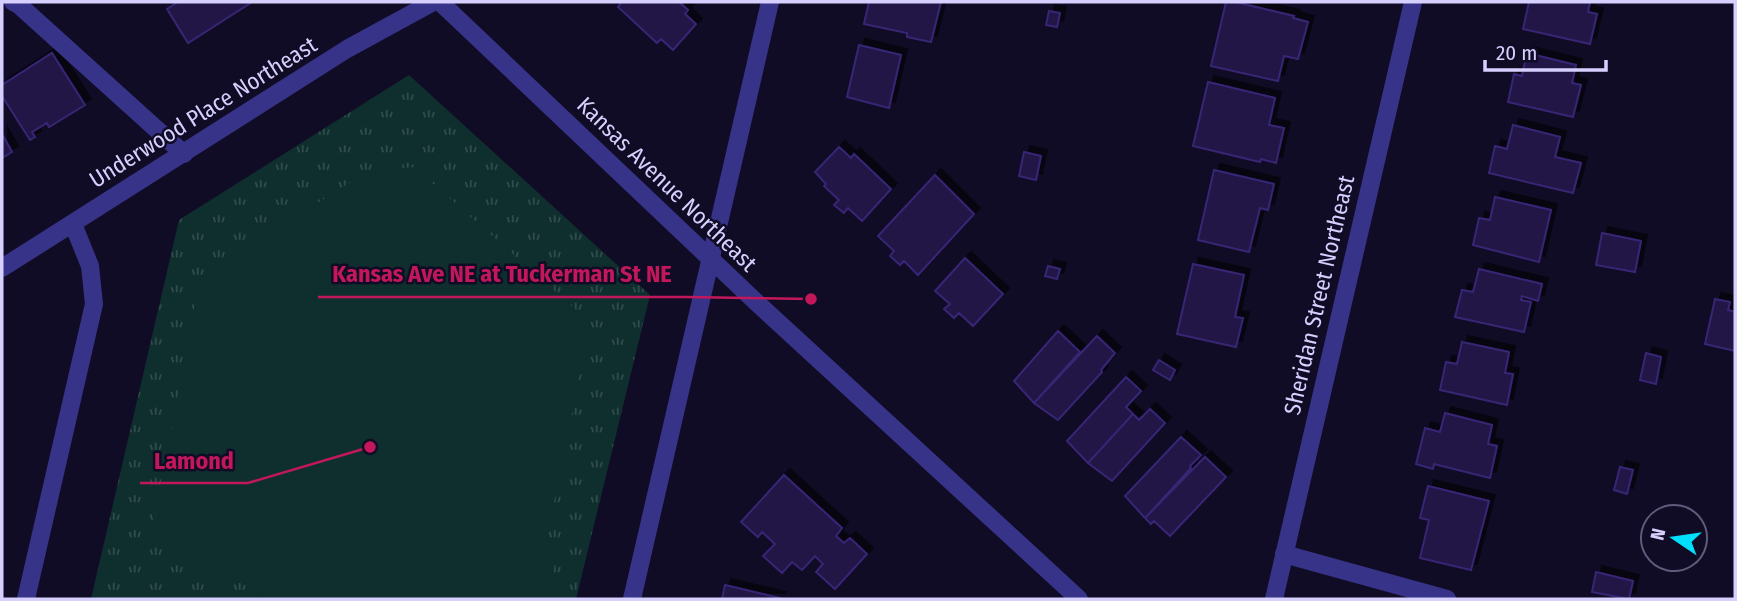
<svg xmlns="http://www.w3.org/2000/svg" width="1737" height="601" font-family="'Fira Sans Condensed',sans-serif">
	<defs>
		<pattern id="grass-tufts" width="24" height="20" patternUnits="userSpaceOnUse" patternTransform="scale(1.75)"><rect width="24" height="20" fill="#0f2f2e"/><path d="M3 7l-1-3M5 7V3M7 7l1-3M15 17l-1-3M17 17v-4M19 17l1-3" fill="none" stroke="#314c4d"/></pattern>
		<filter id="shadow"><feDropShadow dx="6" dy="-6" stdDeviation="0" flood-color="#0009"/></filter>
	</defs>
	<rect width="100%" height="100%" fill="#110c25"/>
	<path fill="url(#grass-tufts)" d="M409,75L650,295L576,599H91L179,220Z"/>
	<path fill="#0f2f2e" d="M414,167L582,315L585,348L547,537L555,564L547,599H264L257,589L168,557L154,520L200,277L368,171Z"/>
	<path fill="#211647" stroke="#372675" stroke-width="2" filter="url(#shadow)" d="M178,2H252L188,43L167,9Z
		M622,2H679L688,10L685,14L696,24L673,50L661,39L657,43L618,7Z
		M869,2H941L931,42L907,37V33L864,24Z
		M1226,2H1235L1294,16L1293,18L1308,22L1298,59L1284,56L1278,81L1211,66Z
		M1529,2H1590L1588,12L1597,14L1590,44L1523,29Z
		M1049,11L1060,13L1057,27L1046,25Z
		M859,45L901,55L889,108L847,97Z
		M52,53L85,105L49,127L47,123L32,132L35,137L30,140L2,96V85Z
		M1527,53L1576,65L1572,83L1581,85L1573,117L1508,102L1514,74L1522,76Z
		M1208,82L1275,98L1269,125L1284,128L1276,163L1261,159L1260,162L1193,146Z
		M1513,125L1560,137L1555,157L1581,163L1573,193L1489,173L1495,146L1507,149Z
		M2,134L12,152L2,158Z
		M839,147L851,158L854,154L891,189L862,221L848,208L844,213L834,205L839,200L824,186L826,184L815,172Z
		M1024,152L1041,156L1036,180L1019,176Z
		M1214,170L1274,184L1268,210L1260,208L1249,252L1198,240Z
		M935,175L974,214L918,275L904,261L900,265L890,256L894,251L878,236Z
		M1495,197L1551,210L1539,262L1473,245L1479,218L1490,220Z
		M1602,233L1641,241L1635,272L1596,265Z
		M965,258L1003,294L973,326L959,313L954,318L944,309L950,304L935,291Z
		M1193,264L1244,275L1235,317L1243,318L1236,347L1177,334Z
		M1048,266L1060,269L1057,279L1045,276Z
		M1479,269L1542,284L1538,301L1522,296L1521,300L1531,302L1524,332L1455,317L1462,290L1473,292Z
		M1715,299L1730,302L1728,310L1735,312V351L1705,344Z
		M1058,331L1080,352L1034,403L1014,381Z
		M1097,336L1115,353L1101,370L1102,372L1058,420L1034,403Z
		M1462,342L1509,352L1505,373L1513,374L1507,405L1440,390L1446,362L1457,364Z
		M1646,353L1661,357L1656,384L1640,380Z
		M1159,360L1175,370L1170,380L1153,370Z
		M1126,377L1141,391L1126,407L1133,414L1088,463L1067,441Z
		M1150,409L1165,423L1112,481L1088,463L1133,414L1139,420Z
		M1445,413L1492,425L1488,444L1497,446L1490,478L1434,464L1433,469L1416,464L1425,428L1440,432Z
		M1181,437L1201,455L1190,466L1191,468L1145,518L1125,496Z
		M1205,457L1226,477L1170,536L1154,521L1151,524L1145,518Z
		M1620,467L1633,470L1627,494L1614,490Z
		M784,475L842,528L836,536L844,543L850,538L867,554L835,589L816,572L823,564L815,556L802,570L792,562L782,573L763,556L775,544L762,532L758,537L741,522Z
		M1428,486L1489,501L1471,570L1420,558L1429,520L1420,518Z
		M1596,572L1633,581L1629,599L1592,592Z
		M725,585L780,598L779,599H722Z"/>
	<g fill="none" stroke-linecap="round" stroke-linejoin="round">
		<path stroke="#373388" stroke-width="18" d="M13,2L19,5L184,154
			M1284,554L1447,599"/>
		<path stroke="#373388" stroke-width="18" d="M2,268L347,49L433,2
			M26,599L94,304L90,266L73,224
			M632,599L770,2
			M1274,599L1413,2"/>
		<path stroke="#373388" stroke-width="18" d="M440,2L755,301L1079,599"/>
	</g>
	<g text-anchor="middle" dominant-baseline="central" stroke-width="5" stroke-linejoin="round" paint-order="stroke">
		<g font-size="23" fill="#d6d0ff" stroke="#110c25">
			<text transform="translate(203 112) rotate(-32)">Underwood Place Northeast</text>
			<text transform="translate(667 184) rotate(44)">Kansas Avenue Northeast</text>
			<text transform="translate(1319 295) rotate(-77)">Sheridan Street Northeast</text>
		</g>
	</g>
	<path fill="none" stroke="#c2185b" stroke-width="2.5" d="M811 299L686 297H318M370 447L248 483H140"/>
	<g fill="#c2185b" stroke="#110c25" stroke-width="2.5">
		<circle cx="811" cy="299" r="7"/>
		<circle cx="370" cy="447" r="7"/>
	</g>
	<g font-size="24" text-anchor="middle" font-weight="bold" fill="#c2185b" stroke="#110c25" stroke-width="5" stroke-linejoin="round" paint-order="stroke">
		<text x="502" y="282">Kansas Ave NE at Tuckerman St NE</text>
		<text x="194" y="469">Lamond</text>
	</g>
	<rect width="1737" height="601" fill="none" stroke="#d6d0ff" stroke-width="7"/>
	<g transform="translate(1674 538) rotate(283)"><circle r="33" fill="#110c25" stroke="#605a7c" stroke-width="2"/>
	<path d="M0-5L12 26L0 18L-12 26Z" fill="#00dffb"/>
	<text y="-10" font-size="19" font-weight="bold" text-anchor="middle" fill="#d6d0ff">N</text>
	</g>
	<path d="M1485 60v10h121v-10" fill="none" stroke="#d6d0ff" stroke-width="3.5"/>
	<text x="1496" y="60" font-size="21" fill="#d6d0ff" stroke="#110c25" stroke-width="5" paint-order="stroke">20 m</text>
</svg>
